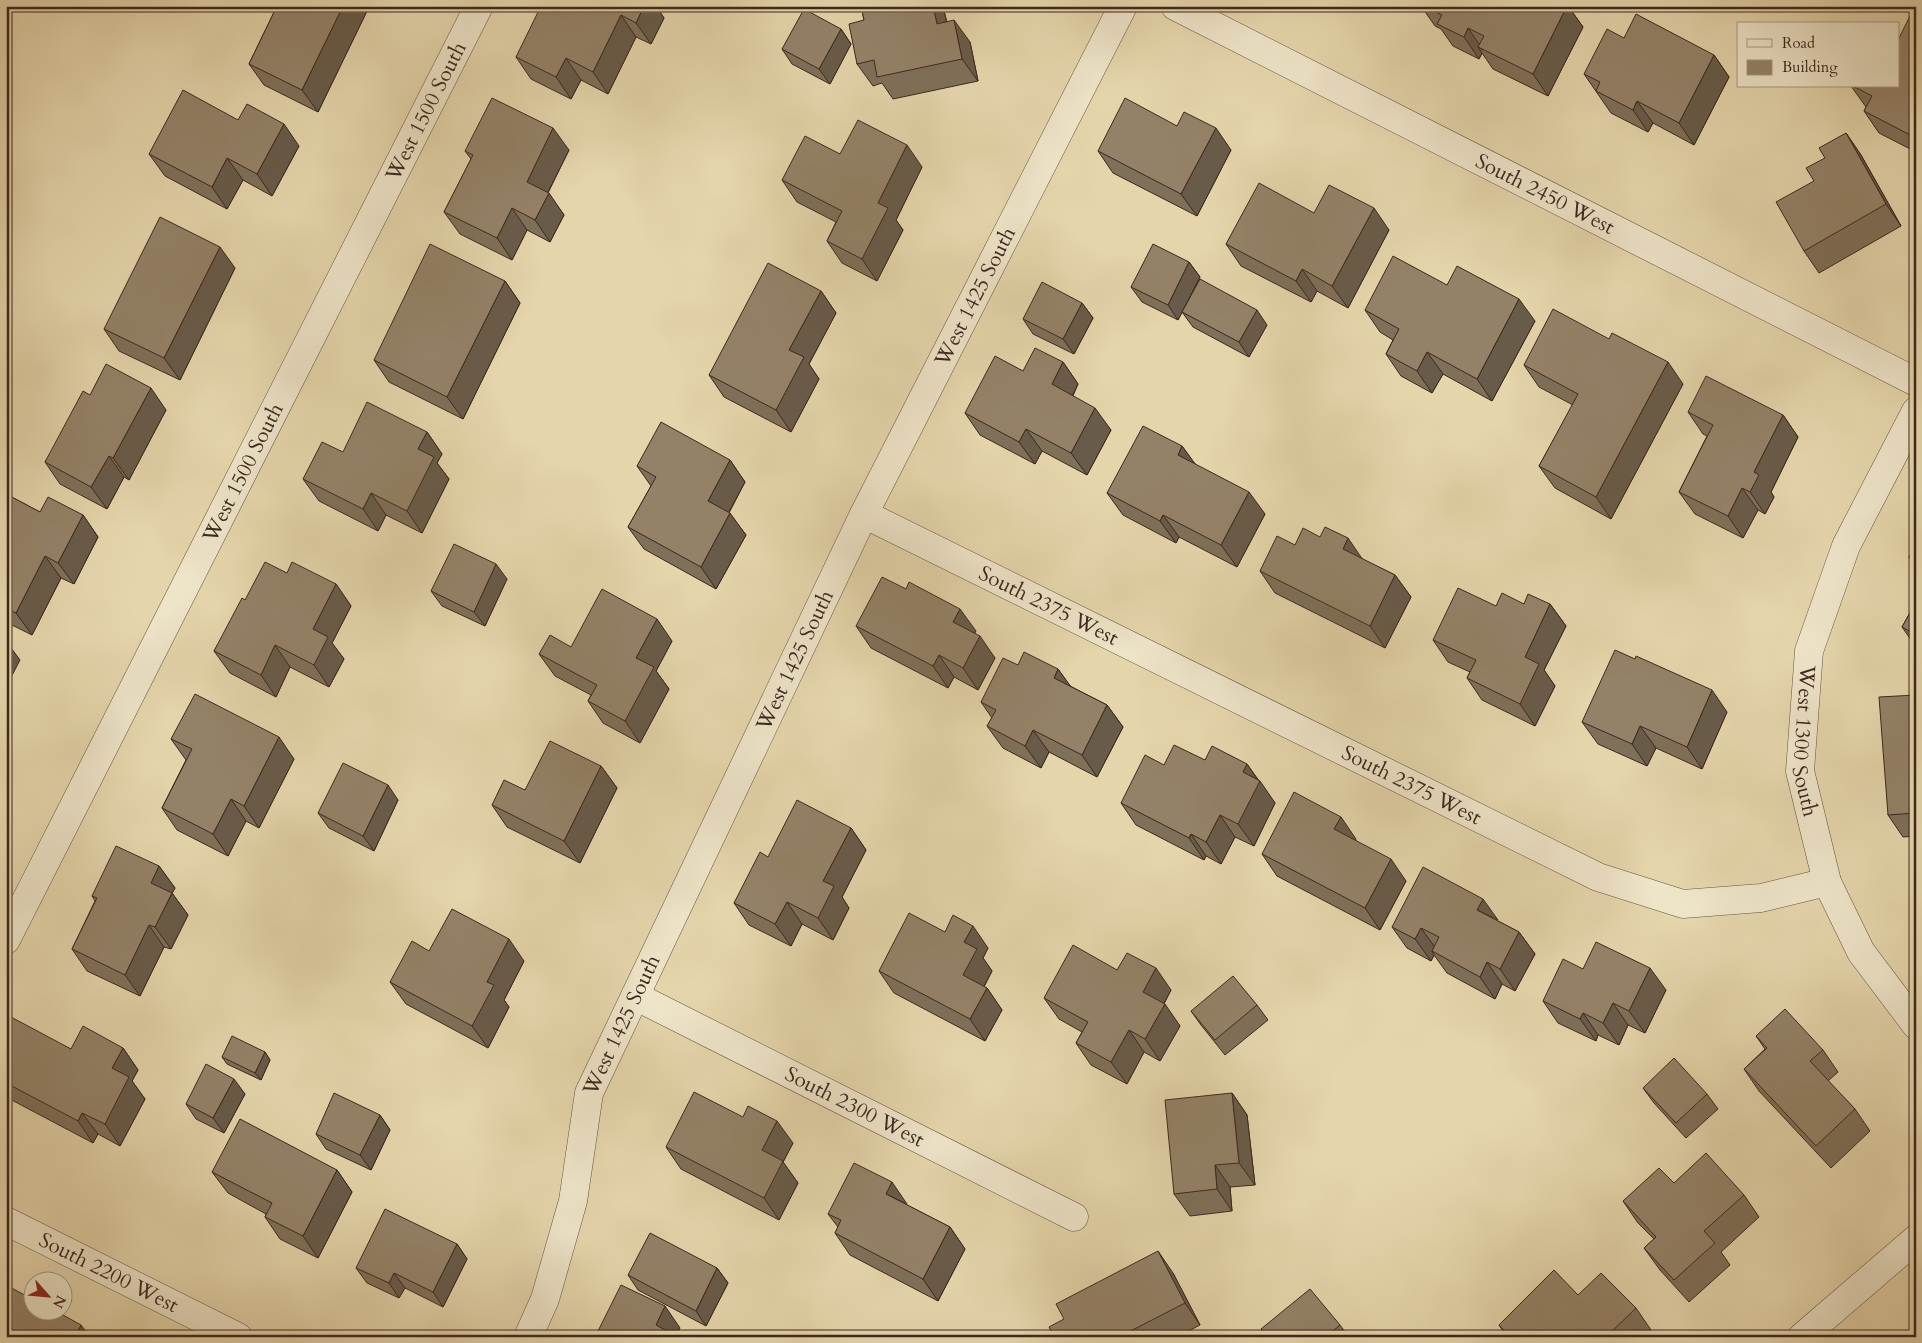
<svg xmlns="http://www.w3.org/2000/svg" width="1922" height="1343" font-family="Cardo,serif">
	<rect width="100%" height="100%" fill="#e5d5ab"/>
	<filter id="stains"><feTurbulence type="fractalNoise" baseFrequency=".004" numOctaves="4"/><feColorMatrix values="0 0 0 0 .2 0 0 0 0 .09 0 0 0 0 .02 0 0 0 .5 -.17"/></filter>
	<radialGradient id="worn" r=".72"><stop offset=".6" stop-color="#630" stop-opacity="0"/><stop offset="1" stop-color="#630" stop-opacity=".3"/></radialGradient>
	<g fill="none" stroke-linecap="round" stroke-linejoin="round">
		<defs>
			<g id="minor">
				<path id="s1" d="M1175,6L1916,382"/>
				<path id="s2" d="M1916,411L1846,546L1809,651L1800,771L1827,882L1861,952L1916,1025"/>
				<path id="s3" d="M864,514L1598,877L1683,904L1761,898L1827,882"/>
				<path id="s4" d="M6,940L479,6"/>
				<path id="s5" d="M635,996L1074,1217"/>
				<path id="s6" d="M6,1221L238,1337"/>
				<path id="s7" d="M528,1337L545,1299L573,1201L589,1093L864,514L1123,6"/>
				<path d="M1802,1337L1916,1239"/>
			</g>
		</defs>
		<use href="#minor" stroke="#665342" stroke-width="29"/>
		<use href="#minor" stroke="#eee4c8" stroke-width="28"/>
	</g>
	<path fill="#7f7059" stroke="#3c281f" d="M277,6H367L368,9L318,112L264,85L249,64Z
		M555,6H656L664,18L651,44L636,37L608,94L581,80L571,99L531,79L516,57L554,9Z
		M861,6H941L944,11L947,22L970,42L978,81L893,99L882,83L873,86L857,64L864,20Z
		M1308,6H1318L1315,10Z
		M1421,6H1568L1583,27L1548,96L1493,69L1482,53L1479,59L1453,46L1441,29L1435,26Z
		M1916,6V152L1879,133L1864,111L1866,107L1851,86H1898Z
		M841,29L851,44L830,84L792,64L782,49Z
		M1624,38L1714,55L1729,77L1694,145L1653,123L1648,132L1611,113L1584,74Z
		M238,120L299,146L272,196L243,180L227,209L165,176L149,154Z
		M1177,126L1231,150L1197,216L1113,173L1098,151Z
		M1846,133L1861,155L1901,226L1819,273L1804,251L1814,181L1825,158Z
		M569,150L548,193L564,215L550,242L527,230L512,260L460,234L444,212L471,159L465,151Z
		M840,154L922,167L896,220L903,230L877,281L842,263L827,241L836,222L797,202L782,180Z
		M1389,230L1348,308L1317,291L1311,302L1241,266L1226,244Z
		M1189,262L1200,277L1178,320L1142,302L1131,287Z
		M235,268L180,380L119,351L104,329Z
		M505,281L520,303L463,419L389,382L374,360Z
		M1447,285L1535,321L1492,401L1443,374L1432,393L1401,376L1386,354L1393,340L1380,332L1365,310Z
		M821,291L836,313L809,364L819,379L791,432L724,397L709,375Z
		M1082,303L1093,318L1074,354L1033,334L1023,319Z
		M1182,312L1267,325L1249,357L1193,327Z
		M1063,362L1078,384L1073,396L1111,430L1087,475L1042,451L1035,464L980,435L965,413L1023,371Z
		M1524,365L1683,384L1611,519L1555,488L1539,466L1573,405L1539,387Z
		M90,395L166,410L129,480L124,477L107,509L60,484L45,462Z
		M1688,412L1783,415L1798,437L1771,492L1774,497L1765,514L1758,510L1743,538L1695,514L1679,492L1707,436L1703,434Z
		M427,432L442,454L437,463L449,479L422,533L386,515L378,531L319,501L303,479Z
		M1182,446L1195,464L1265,514L1237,567L1179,537L1176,543L1123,515L1107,493Z
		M730,460L745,482L729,513L746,535L716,589L644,549L628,527L651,486L637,466Z
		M6,494L40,512L83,515L98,537L74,584L61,578L32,635L6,622Z
		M1916,544V567L1909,557Z
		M1295,545L1362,559L1395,575L1411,597L1385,648L1275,593L1260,571Z
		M287,573L336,584L351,606L332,643L344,659L329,687L290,667L276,697L230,673L214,651L245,600Z
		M507,579L485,626L442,606L431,591Z
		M1916,602V647L1902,627Z
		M1524,604H1550L1566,626L1544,670L1555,686L1535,726L1482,700L1467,678L1470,672L1448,662L1433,640L1496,606Z
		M856,626L976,631L974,633L995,658L978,690L954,677L948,688L871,648Z
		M672,641L656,671L669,689L640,743L603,723L588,701L591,695L555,676L539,654L571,647Z
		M1018,665L1058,669L1070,686L1107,705L1123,727L1097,777L1049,752L1041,768L1003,748L987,726L992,718L981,702Z
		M1916,695V836L1903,837L1888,815Z
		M1727,712L1702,769L1656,748L1647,766L1598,744L1582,722Z
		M171,739L294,759L259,828L246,821L228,856L177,830L162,808L186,760Z
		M1205,760L1247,764L1275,803L1254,846L1235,837L1221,864L1206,856L1204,860L1136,825L1121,803L1164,765Z
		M601,766L617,788L580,863L507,827L492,805L525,790Z
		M398,800L374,851L329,828L318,813Z
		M851,828L866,850L842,897L849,908L833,940L802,924L791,946L749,925L734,903L768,857Z
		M1356,839L1355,840L1406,881L1380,930L1277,876L1262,854Z
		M159,866L175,888L172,893L188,915L171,949L164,947L140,996L87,971L72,949L95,901L92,896Z
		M1498,921L1519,932L1535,954L1515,991L1502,984L1495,999L1447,973L1434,955L1431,961L1407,948L1392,927Z
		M945,932L988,948L983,958L992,971L984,987L987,988L1002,1010L985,1041L894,993L879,971Z
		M429,951L524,961L504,1000L509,1007L488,1048L406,1004L390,982Z
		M1583,969L1666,990L1645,1033L1628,1025L1619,1045L1598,1035L1596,1041L1558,1023L1543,1001Z
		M1117,970L1171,990L1164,1004L1180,1026L1160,1061L1144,1052L1127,1084L1091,1065L1076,1043L1082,1032L1059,1019L1044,998Z
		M1257,1005L1268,1020L1225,1055L1201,1025L1191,1011Z
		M6,1026L71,1049L123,1048L138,1070L132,1081L145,1099L120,1146L98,1134L93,1143L6,1097Z
		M1756,1036L1823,1050L1838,1072L1828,1081L1855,1109L1870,1131L1831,1168L1759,1091L1744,1069L1765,1049Z
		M265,1052L270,1060L261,1080L227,1064L222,1057Z
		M1643,1088L1707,1094L1718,1109L1686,1138L1654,1103Z
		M1232,1093L1247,1115L1255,1185L1230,1187L1232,1211L1190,1216L1174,1194Z
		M245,1094L224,1133L196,1119L186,1104Z
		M380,1115L390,1130L371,1170L326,1149L316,1134Z
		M793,1143L783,1162L798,1183L779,1220L681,1169L666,1147Z
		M337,1170L352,1192L318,1258L280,1239L265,1217L266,1214L228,1193L212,1172Z
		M1674,1183L1744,1195L1759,1217L1721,1252L1730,1265L1689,1302L1660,1270L1644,1248L1654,1239L1638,1223L1623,1201Z
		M907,1205L950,1227L965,1249L938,1301L850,1255L835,1233L838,1227L828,1214Z
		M457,1244L467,1259L443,1307L405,1288L399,1298L367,1283L356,1268Z
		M717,1268L728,1283L706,1326L638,1290L628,1275Z
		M1173,1273L1200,1325L1177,1337H1054Z
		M1578,1295L1636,1308L1651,1330L1644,1337H1507L1499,1325Z
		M1340,1325L1349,1337H1266L1261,1329Z"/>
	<path fill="#685b49" stroke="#3c281f" d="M6,6H14L6,22Z
		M343,6H367L368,9L318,112L302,90Z
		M644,6H656L664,18L651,44L636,23Z
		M933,6H941L944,11L952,46L937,24Z
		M1313,6H1318L1315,10Z
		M1567,6H1568L1583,27L1548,96L1533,74Z
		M621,15L636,37L608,94L593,72Z
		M954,20L970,42L978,81L962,59Z
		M1468,28L1483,50L1478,47L1482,53L1479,59L1464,37Z
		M841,29L851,44L830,84L819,69Z
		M1714,55L1729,77L1694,145L1679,123Z
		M566,58L581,80L571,99L556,77Z
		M1637,101L1653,123L1648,132L1633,110Z
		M284,124L299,146L272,196L257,174Z
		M553,128L569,150L542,204L527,182Z
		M1216,128L1231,150L1197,216L1181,194Z
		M1846,133L1861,155L1901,226L1886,204Z
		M907,145L922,167L896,220L903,230L877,281L862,259L878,203Z
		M227,158L243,180L227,209L212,187Z
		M549,193L564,215L550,242L535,220Z
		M512,208L527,230L512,260L497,238Z
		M1374,208L1389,230L1348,308L1332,286Z
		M220,247L235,268L180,380L164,358Z
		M1189,262L1200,277L1178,320L1168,305Z
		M1302,269L1317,291L1311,302L1296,281Z
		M505,281L520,303L463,419L447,397Z
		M821,291L836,313L809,364L819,379L791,432L776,410L789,350Z
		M1519,299L1535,321L1492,401L1477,379Z
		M1082,303L1093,318L1074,354L1063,339Z
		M1257,310L1267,325L1249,357L1239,342Z
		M1427,352L1443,374L1432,393L1417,371Z
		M1063,362L1078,384L1067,406L1052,384Z
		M1668,362L1683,384L1611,519L1596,497Z
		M151,388L166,410L129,480L113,458Z
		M1095,408L1111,430L1087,475L1071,453Z
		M1783,415L1798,437L1771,492L1774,497L1765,514L1750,492L1754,472Z
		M1026,429L1042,451L1035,464L1019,442Z
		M427,432L442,454L437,463L449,479L422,533L407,511L418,449Z
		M1182,446L1198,468L1178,455Z
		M109,456L124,477L107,509L91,487Z
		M730,460L745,482L723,523L708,501Z
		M1742,488L1758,510L1743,538L1728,516Z
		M1249,492L1265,514L1237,567L1221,545Z
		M371,493L386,515L378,531L363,509Z
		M730,513L746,535L716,589L701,567Z
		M83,515L98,537L74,584L58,563Z
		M1163,515L1179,537L1176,543L1160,521Z
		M1348,538L1363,560L1343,549Z
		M45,556L61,578L32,635L16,613Z
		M496,564L507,579L485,626L474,612Z
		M1395,575L1411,597L1385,648L1370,626Z
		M336,584L351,606L332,643L344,659L329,687L314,665L313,629Z
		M1550,604L1566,626L1544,670L1555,686L1535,726L1520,704L1525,657Z
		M960,609L976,631L969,644L953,622Z
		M657,619L672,641L656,671L669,689L640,743L625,721L636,658Z
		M980,636L995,658L978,690L963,668Z
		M6,641L20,660L6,687Z
		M275,645L290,667L276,697L261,675Z
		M939,655L954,677L948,688L933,666Z
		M1058,669L1074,691L1054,678Z
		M1712,690L1727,712L1702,769L1687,747Z
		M1107,705L1123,727L1097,777L1082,755Z
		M1640,726L1656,748L1647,766L1632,744Z
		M1033,730L1049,752L1041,768L1025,746Z
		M279,737L294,759L259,828L244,806Z
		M1247,764L1259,782L1260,781L1275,803L1254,846L1238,824L1243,772Z
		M601,766L617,788L580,863L564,841Z
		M388,785L398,800L374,851L363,836Z
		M231,799L246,821L228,856L213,834Z
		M1220,815L1235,837L1221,864L1206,842Z
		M1341,817L1356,839L1349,851L1334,829Z
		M851,828L866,850L842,897L849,908L833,940L818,918L823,881Z
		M1191,834L1206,856L1204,860L1189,838Z
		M1391,859L1406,881L1380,930L1365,908Z
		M159,866L175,888L166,905L151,883Z
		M172,893L188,915L171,949L155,927Z
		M1483,899L1498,920L1477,910Z
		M787,902L802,924L791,946L775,924Z
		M149,925L164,947L140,996L125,975Z
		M973,926L988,948L983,958L992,971L978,997L963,975L964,942Z
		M1421,928L1437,950L1432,951L1434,955L1431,961L1415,939Z
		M1519,932L1535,954L1515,991L1500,969Z
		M509,939L524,961L504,1000L509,1007L488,1048L472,1026L487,982Z
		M1487,962L1502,984L1495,999L1480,977Z
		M1156,968L1171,990L1158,1014L1143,992Z
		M1650,968L1666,990L1645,1033L1629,1011Z
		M987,988L1002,1010L985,1041L970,1019Z
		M1613,1003L1628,1025L1619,1045L1603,1023Z
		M1165,1004L1180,1026L1160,1061L1145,1039Z
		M1583,1013L1598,1035L1596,1041L1580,1019Z
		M1129,1030L1144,1052L1127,1084L1111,1062Z
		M123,1048L138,1070L132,1081L145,1099L120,1146L105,1124L112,1068Z
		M265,1052L270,1060L261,1080L255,1073Z
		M234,1079L245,1094L224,1133L213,1118Z
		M1232,1093L1247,1115L1255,1185L1239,1163Z
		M82,1113L98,1134L93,1143L78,1121Z
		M380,1115L390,1130L371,1170L360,1155Z
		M777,1121L793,1143L783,1162L798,1183L779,1220L764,1198L762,1150Z
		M1215,1165L1230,1187L1232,1211L1217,1189Z
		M337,1170L352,1192L318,1258L303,1236Z
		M892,1182L907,1204L886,1194Z
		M950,1227L965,1249L938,1301L923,1279Z
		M457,1244L467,1259L443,1307L433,1292Z
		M1158,1251L1173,1273L1200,1325L1185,1303Z
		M717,1268L728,1283L706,1326L696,1311Z
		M394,1273L405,1288L399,1298L389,1283Z
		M665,1306L680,1328L676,1337L656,1325Z
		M81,1325L90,1337H75Z"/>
	<path fill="#948268" stroke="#3c281f" d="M277,6H343L302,90L249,64Z
		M541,6H547L554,9L555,6H644L636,23L621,15L593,72L566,58L556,77L516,57Z
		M861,6H933L937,24L954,20L962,59L877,77L874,60L857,64L849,24L864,20Z
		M1424,6H1567L1533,74L1478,47L1484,36L1468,28L1464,37L1437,24L1442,15Z
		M1915,6H1916V138L1864,111L1872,96L1853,86H1898V40Z
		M804,9L841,29L819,69L782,49Z
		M1636,14L1714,55L1679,123L1637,101L1633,110L1596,91L1600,82L1584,74L1607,29L1624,38Z
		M183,90L238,120L247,104L284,124L257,174L227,158L212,187L149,154Z
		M492,98L553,128L527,182L549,193L535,220L512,208L497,238L444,212L473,155L465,151Z
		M1125,98L1177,126L1184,112L1216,128L1181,194L1098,151Z
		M858,120L907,145L878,203L888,208L862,259L827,241L842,211L782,180L805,136L840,154Z
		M1846,133L1886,204L1804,251L1776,202L1814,181L1806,168L1825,158L1819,148Z
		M1259,183L1314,213L1329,185L1374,208L1332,286L1302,269L1296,281L1226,244Z
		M160,217L220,247L164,358L104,329Z
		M430,244L505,281L447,397L374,360Z
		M1153,244L1189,262L1168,305L1131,287Z
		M1393,256L1447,285L1457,266L1519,299L1477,379L1427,352L1417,371L1386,354L1399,329L1365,310Z
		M768,263L821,291L789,350L804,357L776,410L709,375Z
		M1200,279L1257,310L1239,342L1182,312Z
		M1042,282L1082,303L1063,339L1023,319Z
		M1553,309L1609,339L1612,333L1668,362L1596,497L1539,466L1578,394L1524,365Z
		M1035,348L1063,362L1052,384L1095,408L1071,453L1026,429L1019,442L965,413L995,356L1023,371Z
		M106,364L151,388L113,458L109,456L91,487L45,462L83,391L90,395Z
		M1706,376L1783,415L1754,472L1759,475L1750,492L1742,488L1728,516L1679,492L1713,425L1688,412Z
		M367,402L427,432L418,449L434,457L407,511L371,493L363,509L303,479L322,442L343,452Z
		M661,422L730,460L708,501L730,513L701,567L628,527L656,477L637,466Z
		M1143,426L1182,446L1178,455L1249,492L1221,545L1163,515L1160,521L1107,493Z
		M6,494L40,512L48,497L83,515L58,563L45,556L16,613L6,608Z
		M1325,527L1348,538L1343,549L1395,575L1370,626L1260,571L1277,536L1295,545L1303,528L1320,537Z
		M454,544L496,564L474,612L431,591Z
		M1916,544V561L1909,557Z
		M265,562L287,573L292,562L336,584L313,629L328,637L314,665L275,645L261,675L214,651L242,598L245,600Z
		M882,577L906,589L909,582L960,609L953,622L980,636L963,668L939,655L933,666L856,626Z
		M1458,588L1496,606L1502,593L1524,604L1528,594L1550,604L1525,657L1539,664L1520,704L1467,678L1476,660L1433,640Z
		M602,589L657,619L636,658L654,667L625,721L588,701L597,685L539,654L550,635L571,647Z
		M1916,602V635L1902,627Z
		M1615,650L1635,659L1636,656L1712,690L1687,747L1640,726L1632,744L1582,722Z
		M1024,652L1058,669L1054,678L1107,705L1082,755L1033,730L1025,746L987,726L996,710L981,702L1003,658L1018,665Z
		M195,694L279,737L244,806L231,799L213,834L162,808L192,749L171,739Z
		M1916,695V813L1888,815L1879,697Z
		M550,741L601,766L564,841L492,805L504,780L525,790Z
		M1174,745L1205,760L1212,746L1247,764L1243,772L1260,781L1238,824L1220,815L1206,842L1191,834L1189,838L1121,803L1145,755L1164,765Z
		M343,763L388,785L363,836L318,813Z
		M1294,792L1341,817L1334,829L1391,859L1365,908L1262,854Z
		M797,800L851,828L823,881L834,886L818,918L787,902L775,924L734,903L760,852L768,857Z
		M116,846L159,866L151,883L172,893L155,927L149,925L125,975L72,949L97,898L92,896Z
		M1423,867L1483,899L1477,910L1519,932L1500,969L1487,962L1480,977L1432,951L1439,937L1421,928L1415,939L1392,927Z
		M452,909L509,939L487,982L494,985L472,1026L390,982L412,941L429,951Z
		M909,913L945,932L953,915L973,926L964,942L977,949L963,975L987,988L970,1019L879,971Z
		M1596,942L1650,968L1629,1011L1613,1003L1603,1023L1583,1013L1580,1019L1543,1001L1563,959L1583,969Z
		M1073,945L1117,970L1127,953L1156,968L1143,992L1165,1004L1145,1039L1129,1030L1111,1062L1076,1043L1088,1022L1044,998Z
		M1233,976L1257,1005L1215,1040L1191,1011Z
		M1785,1009L1823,1050L1810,1061L1855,1109L1816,1146L1744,1069L1767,1048L1756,1036Z
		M11,1017L71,1049L83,1026L123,1048L112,1068L129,1077L105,1124L82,1113L78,1121L6,1083V1026Z
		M232,1036L265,1052L255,1073L222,1057Z
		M1674,1058L1707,1094L1676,1123L1643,1088Z
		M206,1064L234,1079L213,1118L186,1104Z
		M694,1092L743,1117L748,1106L777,1121L762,1150L783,1161L764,1198L666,1147Z
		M334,1093L380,1115L360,1155L316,1134Z
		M1232,1093L1239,1163L1215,1165L1217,1189L1174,1194L1165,1100Z
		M240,1119L337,1170L303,1236L265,1217L272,1203L212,1172Z
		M1706,1153L1744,1195L1704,1231L1715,1243L1674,1280L1644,1248L1656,1237L1623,1201L1659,1168L1674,1183Z
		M854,1163L892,1182L886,1194L950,1227L923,1279L835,1233L841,1220L828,1214Z
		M385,1209L457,1244L433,1292L394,1273L389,1283L356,1268Z
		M650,1233L717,1268L696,1311L628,1275Z
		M1158,1251L1185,1303L1119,1337H1054L1049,1327L1064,1319L1056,1304Z
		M1554,1270L1578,1295L1601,1273L1636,1308L1606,1337H1510L1499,1325Z
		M6,1285L32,1299V1310H54L81,1325L75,1337H6Z
		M621,1285L665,1306L656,1325L678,1337H595Z
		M1310,1289L1340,1325L1326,1337H1267L1261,1329Z
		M846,1334L852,1337H845Z"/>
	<g text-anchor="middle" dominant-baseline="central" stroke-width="4" stroke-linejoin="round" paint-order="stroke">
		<g font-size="21" fill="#3c281f" stroke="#eee4c8">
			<text stroke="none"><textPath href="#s4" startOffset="929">West 1500 South</textPath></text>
			<text stroke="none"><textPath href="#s1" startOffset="415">South 2450 West</textPath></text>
			<text stroke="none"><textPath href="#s7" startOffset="1138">West 1425 South</textPath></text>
			<text stroke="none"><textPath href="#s4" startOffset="524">West 1500 South</textPath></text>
			<text stroke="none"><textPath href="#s3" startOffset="206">South 2375 West</textPath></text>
			<text stroke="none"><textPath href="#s7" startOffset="732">West 1425 South</textPath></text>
			<text stroke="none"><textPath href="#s2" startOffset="354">West 1300 South</textPath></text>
			<text stroke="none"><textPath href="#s3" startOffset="611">South 2375 West</textPath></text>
			<text stroke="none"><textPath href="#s7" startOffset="328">West 1425 South</textPath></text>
			<text stroke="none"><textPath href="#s5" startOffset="246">South 2300 West</textPath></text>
			<text stroke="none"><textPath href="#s6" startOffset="115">South 2200 West</textPath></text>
		</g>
	</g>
	<rect width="1922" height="1343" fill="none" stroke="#e5d5ab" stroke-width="25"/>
	<rect x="8" y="8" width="1907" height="1328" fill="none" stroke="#3c281f" stroke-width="2.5"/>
	<rect x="12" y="12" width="1897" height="1318" fill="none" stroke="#3c281f"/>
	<rect x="1737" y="22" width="162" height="65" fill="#eee4c8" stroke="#a79984"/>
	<rect x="1747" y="39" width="25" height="8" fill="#eee4c8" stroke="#a79984"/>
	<text x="1782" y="48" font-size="15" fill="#3c281f">Road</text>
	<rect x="1747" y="60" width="25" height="15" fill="#948268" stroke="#a79984"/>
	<text x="1782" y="72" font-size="15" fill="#3c281f">Building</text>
	<g transform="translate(48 1296) rotate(117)"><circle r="24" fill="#eee4c8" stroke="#a79984"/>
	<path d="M0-4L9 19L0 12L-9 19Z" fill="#8f2418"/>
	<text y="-8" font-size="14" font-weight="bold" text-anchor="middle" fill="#3c281f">N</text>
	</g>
	<rect width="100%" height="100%" filter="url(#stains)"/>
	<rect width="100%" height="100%" fill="url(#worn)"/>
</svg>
